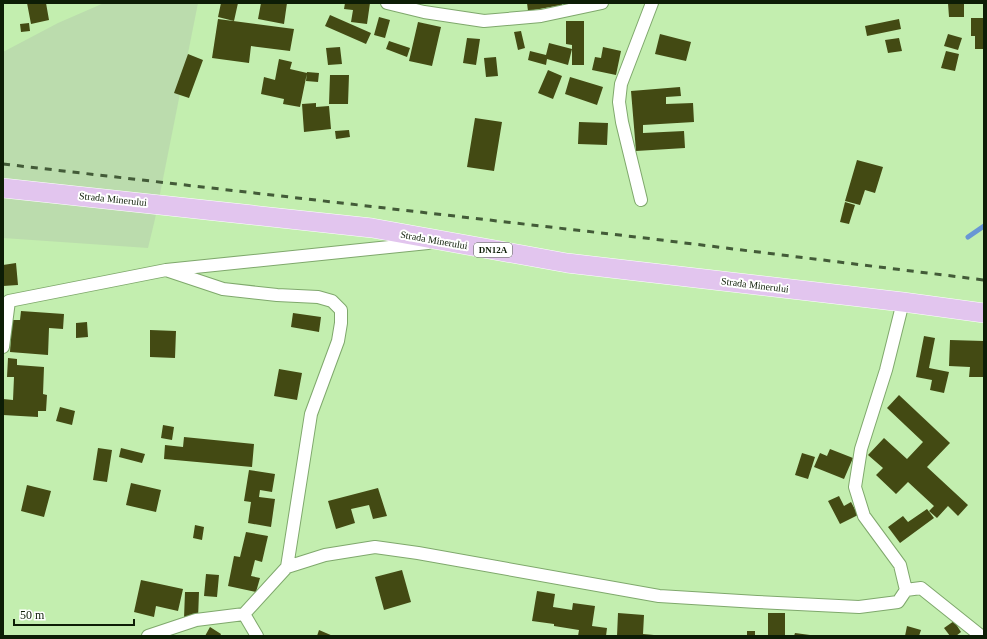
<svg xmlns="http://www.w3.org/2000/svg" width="987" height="639" font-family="'Times New Roman',serif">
	<rect width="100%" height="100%" fill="#c3eeaf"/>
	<path fill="#bbdcad" d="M104,3H198L155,219L148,248L3,238V52L58,23Z"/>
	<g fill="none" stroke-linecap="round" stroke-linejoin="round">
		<path stroke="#6896d5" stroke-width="5" d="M968,237L984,226"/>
	</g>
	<path fill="#434a13" d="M27,3H46L49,20L31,24Z
		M221,3H238L234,21L218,17Z
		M261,3H287L284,24L258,19Z
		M345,3H370L367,24L351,22L353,10L344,9Z
		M527,3H562V5L528,11Z
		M948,3H964V17H949Z
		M330,15L371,33L366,44L325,26Z
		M379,17L390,20L385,38L374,35Z
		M971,18H984V49H975V36H971Z
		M218,19L294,29L290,51L251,46L249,63L212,58Z
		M899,19L901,29L867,36L865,26Z
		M566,21H584V65H572V45L566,44Z
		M418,22L441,27L432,66L409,61Z
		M29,23L30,31L21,32L20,24Z
		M521,31L525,48L518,50L514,32Z
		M660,34L691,42L686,61L655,54Z
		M948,34L962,38L958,50L944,46Z
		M467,38L480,39L476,65L463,63Z
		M899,38L902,51L888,53L885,40Z
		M389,41L410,48L407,57L386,49Z
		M549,43L572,49L568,65L547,59L546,65L528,60L530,51L546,55Z
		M340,47L342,64L328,65L326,48Z
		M603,47L621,51L616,75L592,70L595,57L601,58Z
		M946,51L959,54L955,71L941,68Z
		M188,54L203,60L189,98L174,93Z
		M496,57L498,76L486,77L484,58Z
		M279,59L292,62L290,69L307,73L300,107L283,104L284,99L261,94L264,77L275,80Z
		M548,70L562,76L553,99L538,93Z
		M307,72L319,73L318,82L306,81Z
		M330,75H349L348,104H329Z
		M570,77L603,87L597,105L565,94Z
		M680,87L681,96L666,97V104L693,103L694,122L643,125V133L684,131L685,148L636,151L631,91Z
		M316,103V107L329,106L331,129L304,132L302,104Z
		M475,118L502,122L494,171L467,167Z
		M579,122L608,123L607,145L578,144Z
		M349,130L350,137L336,139L335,131Z
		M857,160L883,167L875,193L865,190L860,205L845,201Z
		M845,202L855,205L849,224L840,222Z
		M16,263L18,285L3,286V265Z
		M21,311L64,314L63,329L49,328L48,355L10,352L12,320H20Z
		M293,313L321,317L319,332L291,327Z
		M87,322L88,337L76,338V323Z
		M150,330L176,331L175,358L150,357Z
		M924,336L935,338L929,368L949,372L944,393L930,390L932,380L916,377Z
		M950,340L984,341V377H969L970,367L949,366Z
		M8,358L17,359V365L44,367L43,394L47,395L46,411H38V417L3,415V399L13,400L14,377H7Z
		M279,369L302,373L297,400L274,396Z
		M899,395L950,443L927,467L968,505L958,516L948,506L937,518L929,511L934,506L908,482L896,494L876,475L883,468L868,455L884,438L907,459L923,442L887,408Z
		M60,407L75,411L72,425L56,421Z
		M163,425L174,427L172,440L161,438Z
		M184,437L254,444L252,467L164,459L165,445L183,447Z
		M98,448L112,450L107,482L93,480Z
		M121,448L145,454L142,463L119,457Z
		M830,449L853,458L844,479L814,467L820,453L827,456Z
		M802,453L815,457L808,479L795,475Z
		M249,470L275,474L272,492L260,490L259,497L275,499L271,527L248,523L251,502L244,501Z
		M131,483L161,490L156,512L126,505Z
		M27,485L51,491L44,517L21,511Z
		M378,488L387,516L373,519L369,505L351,509L355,523L336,529L328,501Z
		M839,496L844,506L851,502L858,515L840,524L828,501Z
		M927,509L934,518L900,543L888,527L903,516L908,522Z
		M195,525L204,527L202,540L193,538Z
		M246,532L268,536L262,562L255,560L251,576L260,578L256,592L228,586L234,556L240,557Z
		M402,570L411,602L384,610L375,577Z
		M206,574L219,575L217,597L204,596Z
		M141,580L183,589L178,611L156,606L154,617L134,612Z
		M537,591L555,594L553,607L572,610L573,603L595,606L592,626L607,628L606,636H578L579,630L554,626V624L532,621Z
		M185,592H199L198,619L184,618Z
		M618,613L644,615L643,634L654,635V636H617Z
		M768,613H785V636H768Z
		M954,621L961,632L956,636H950L944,628Z
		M907,626L921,630L919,636H905Z
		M210,627L221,634L220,636H205Z
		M319,630L333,636H317Z
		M747,631H755V636H747Z
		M795,633L810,635V636H794Z"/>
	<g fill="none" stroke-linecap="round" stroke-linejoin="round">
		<defs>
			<path id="minor" d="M387,3L424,12L484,21L541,16L602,3
				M641,200L622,122L619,102L621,84L652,3
				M3,347L9,301L166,270L428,243
				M287,567L325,555L375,547L418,553L659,596L757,602L859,607L898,602L906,590L900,565L864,516L855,487L861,449L886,370L903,302
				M906,590L921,588L981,636
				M244,614L257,636
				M148,636L196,620L244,614L287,567L311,414L338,341L341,323V310L332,301L318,297L277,295L223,289L166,270"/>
			<path id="primary" d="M3,188L372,228L567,263L903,302L984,313"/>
		</defs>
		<use href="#minor" stroke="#7fa86c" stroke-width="14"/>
		<use href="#primary" stroke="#fff" stroke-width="20"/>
		<use href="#minor" stroke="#fff" stroke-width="12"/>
		<use href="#primary" stroke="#e2c5ee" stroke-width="19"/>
		<path stroke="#435b38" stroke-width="3" stroke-dasharray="7 7" stroke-linecap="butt" d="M3,164L645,238L984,280"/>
	</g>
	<g text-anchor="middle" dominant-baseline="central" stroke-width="4" stroke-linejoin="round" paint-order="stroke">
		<rect fill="#fff" stroke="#566151" stroke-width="1" x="474" y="243" width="38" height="14" rx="3"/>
		<g font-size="9" font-weight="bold" fill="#0d1d06">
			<text x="493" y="250">DN12A</text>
		</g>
		<g font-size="10" fill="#0d1d06" stroke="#fff">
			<text transform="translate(113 199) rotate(6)">Strada Minerului</text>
			<text transform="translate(434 240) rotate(10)">Strada Minerului</text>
			<text transform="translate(755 285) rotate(7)">Strada Minerului</text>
		</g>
	</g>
	<rect width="987" height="639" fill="none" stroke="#0d1d06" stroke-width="8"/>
	<path d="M14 619v6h120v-6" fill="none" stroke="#0d1d06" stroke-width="2"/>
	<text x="20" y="619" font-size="12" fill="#0d1d06" stroke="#ffffff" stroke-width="3" paint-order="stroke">50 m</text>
</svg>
